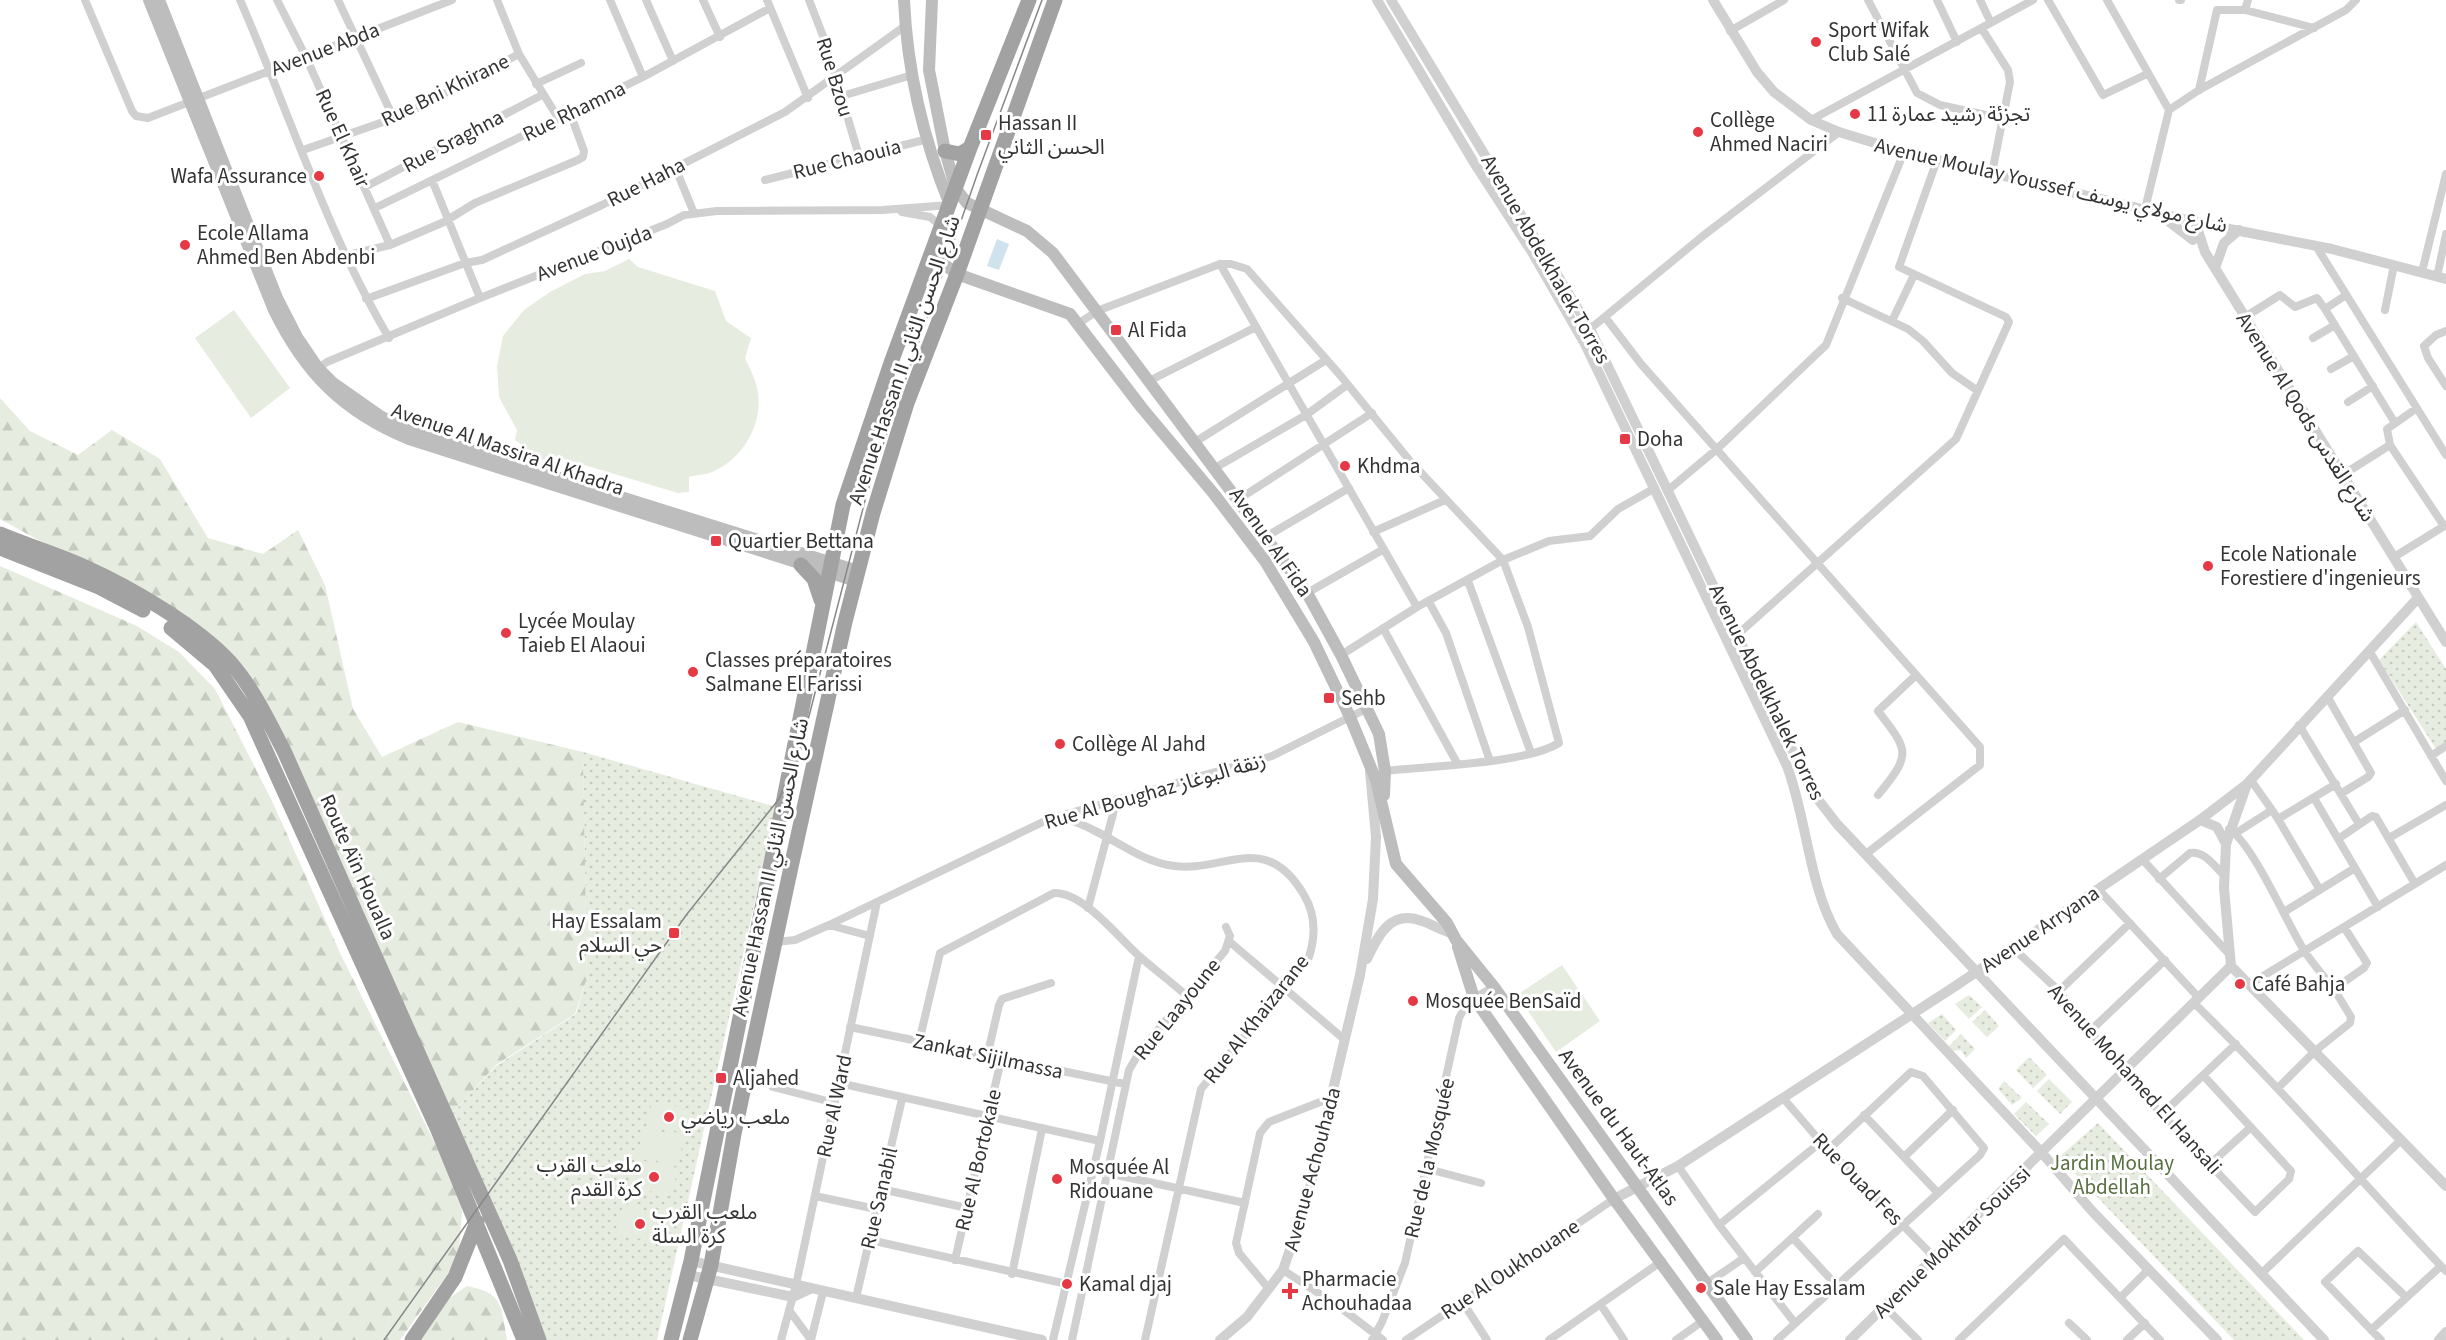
<svg xmlns="http://www.w3.org/2000/svg" width="2446" height="1340" font-family="'Source Sans 3','Noto Sans Arabic',sans-serif">
	<defs>
		<pattern id="green-dots" width="8" height="8" patternUnits="userSpaceOnUse" patternTransform="scale(1.5)"><rect width="8" height="8" fill="#e6ecdf"/><path d="M2 2h.1M6 6h.1" fill="none" stroke="#c6cbc0" stroke-width="1.8" stroke-linecap="round"/></pattern>
		<pattern id="forest-firs" width="22" height="20" patternUnits="userSpaceOnUse" patternTransform="scale(1.5)"><rect width="22" height="20" fill="#e6ecdf"/><path d="M5 1l3.5 6h-7zM16 11l3.5 6h-7z" fill="#c6cbc0"/></pattern>
	</defs>
	<rect width="100%" height="100%" fill="#fff"/>
	<path fill="url(#green-dots)" d="M2416,622L2446,669V743L2436,749L2379,660Z
		M583,752L776,807L657,1340H543L451,1115L496,1066L576,1014L587,978Z
		M1969,995L1982,1007L1969,1019L1955,1004Z
		M1985,1010L1999,1026L1987,1037L1972,1022Z
		M1942,1014L1956,1030L1945,1041L1928,1023Z
		M1961,1034L1975,1049L1966,1058L1961,1050L1952,1051L1948,1047Z
		M2029,1057L2047,1075L2033,1088L2016,1070Z
		M2049,1079L2072,1102L2060,1114L2037,1091Z
		M2004,1081L2022,1098L2012,1105L1998,1089Z
		M2026,1102L2049,1124L2036,1136L2014,1114Z
		M2098,1123L2304,1340H2234L2059,1157Z"/>
	<path fill="url(#forest-firs)" d="M0,398L30,431L78,455L112,430L160,459L208,538L263,554L298,530L325,585L353,709L382,757L458,722L583,752L587,978L575,1014L496,1065L451,1115L268,730L235,668L181,618L0,519Z
		M0,566L137,626L179,652L215,689L273,803L341,955L463,1200L459,1251L447,1275L400,1340H0Z
		M467,1286C504,1293 501,1306 507,1340H418L445,1301Z"/>
	<path fill="#e6ecdf" d="M629,259L638,267L715,291L726,321L751,338L745,358C749,367 755,378 757,388C765,422 743,459 712,472C705,475 696,475 689,477V492L678,493L551,455L543,460L515,440L517,430L499,397L497,366L503,336L524,310L550,292L585,274L605,271Z
		M234,310L290,388L251,418L195,338Z
		M1562,965L1600,1021L1556,1052L1517,995Z
		M652,1102L691,1109L685,1133L647,1125Z
		M644,1128L684,1136L678,1165L637,1157Z
		M635,1159L678,1168L671,1196L630,1187Z
		M623,1205L666,1215L659,1243L615,1233Z"/>
	<path fill="#cfe2ee" d="M997,239L1009,244L999,270L987,266Z"/>
	<g fill="none" stroke-linecap="round" stroke-linejoin="round">
		<path stroke="#d0d0d0" stroke-width="8" d="M85,0L132,111L136,116L148,118L452,0
			M240,0C289,112 327,233 389,338
			M277,0L305,55L390,245
			M338,0L394,119
			M497,0L519,54L558,118
			M610,0L643,77
			M646,0L673,61
			M703,0L720,37
			M767,0L808,98
			M809,0L825,41L859,156
			M1868,0L1917,93L1940,105L2004,119
			M1937,0L1957,42
			M1980,0L1991,23
			M2048,0L2103,95L2147,74
			M2107,0L2169,110
			M2179,0H2181
			M2245,10L2314,28
			M1982,29L2008,70L2010,82L1992,173
			M1730,31L1784,0
			M536,84L581,63
			M2199,90L2217,10H2245L2248,0
			M842,96L912,75
			M1811,120L2033,0
			M303,150L406,114L519,54
			M675,167L694,213
			M432,180L480,298
			M765,180L928,139
			M365,187L542,95
			M375,208L643,77L770,8
			M2145,209L2169,110L2199,90L2346,10L2356,0
			M902,212L930,217L942,227
			M2316,246L2446,455
			M348,255L390,245L444,222L475,203L578,160L583,157L584,151L570,113
			M1220,264L1417,607
			M2422,272L2446,174
			M2437,277L2446,234
			M2346,295L2325,309L2395,423
			M1842,298L1908,329L1923,341L1952,373L1978,391
			M366,299L465,263L482,260L602,205L785,112L905,26
			M2385,310L2394,265
			M1605,317L1641,364L1980,747V765L1866,854
			M2245,317L2280,295L2295,307L2317,298L2325,309
			M1892,321L1914,275
			M1078,324L1097,311L1220,264H1231L1247,269L1340,375L1410,461L1503,560L1528,627L1559,743C1525,764 1428,766 1385,771
			M1590,329L1704,235L1839,132
			M2446,331L2436,335L2424,346L2428,358L2446,386
			M2313,338L2335,325
			M2331,369L2354,356
			M315,370L327,362L480,298L667,224L684,215L717,211L882,210L950,205
			M1149,381L1256,327
			M2348,402L2373,386
			M1195,442L1326,360
			M2390,445L2444,526
			M1215,468L1306,415L1347,385
			M2341,476L2390,445L2387,429L2417,408
			M1667,491L1717,449L1826,345L1904,152
			M1239,499L1372,413
			M1373,532L1445,500
			M1267,536L1349,488
			M2394,557L2446,525
			M1468,581L1531,753
			M1307,593L1384,549
			M1429,602L1446,633L1490,761
			M1383,628L1457,763
			M1737,635L1956,439L2009,322L2006,317L1899,267L1937,160
			M2370,652L2446,781
			M1341,655L1417,607L1503,560L1549,541L1590,536L1618,509L1655,488
			M2327,696L2371,773L2368,777L2342,793
			M2299,725L2359,824
			M2354,742L2405,710
			M2431,756L2446,746
			M2250,779L2272,810
			M1878,795C1912,754 1909,751 1878,711L1916,675
			M2314,798L2378,907
			M1059,816C1070,820 1082,824 1093,830C1119,842 1139,859 1168,865C1222,876 1264,827 1304,895C1316,915 1316,935 1309,957L1201,1089L1145,1340
			M2278,819L2320,890
			M2229,829C2254,845 2287,924 2305,952C2314,965 2324,977 2334,989
			M2236,833L2272,810L2278,819L2336,784
			M2389,838L2446,805
			M2338,839L2372,816L2376,817L2415,884
			M2142,859L2230,955
			M2159,879L2190,853C2204,850 2214,866 2224,875
			M2099,890L2199,998
			M1088,908L1117,799
			M2284,912L2355,868
			M829,925L870,936
			M776,942L795,940L829,925L1049,819L1272,756L1368,708
			M1230,942L1345,1040
			M2013,948L2059,991L2122,1072L2255,1212L2289,1179L2291,1171L2203,1075
			M2250,984L2446,865
			M2059,991L2130,923
			M2194,1003C2280,1087 2358,1178 2441,1266
			M850,1027L1125,1084
			M2089,1032L2165,960
			M919,1042L940,953L1054,893C1083,892 1117,936 1138,955C1154,969 1171,982 1187,996
			M987,1057L999,1005L1002,999L1051,983
			M839,1083L1100,1141
			M773,1087L835,1103
			M2278,1088L2315,1051L2350,1023L2351,1017L2334,989L2364,968L2367,963L2344,927
			M1783,1098L1821,1142L1935,1258
			M2162,1114L2236,1044
			M1864,1115L1938,1193
			M1904,1157L1953,1110
			M2210,1164L2251,1127
			M1678,1166L1719,1225L1794,1322
			M1428,1169L1481,1183
			M1094,1170L1245,1203
			M881,1189L967,1208
			M815,1196L876,1209
			M1719,1225L1821,1142
			M1793,1238L1836,1285
			M870,1240L1067,1284
			M955,1260L1001,1060
			M1283,1270L1341,1308L1383,1340
			M1755,1272L1818,1214
			M1012,1274L1042,1129
			M2261,1274L2401,1140
			M1706,1284L1744,1258
			M1269,1289L1239,1253L1236,1243L1260,1133L1269,1122L1333,1097
			M2121,1297L2149,1269
			M856,1298L902,1099
			M1462,1301L1487,1340
			M1601,1305L1624,1340
			M1885,1307L1918,1340
			M789,1310L811,1340
			M2069,1323L2087,1340
			M2371,1330L2441,1266L2446,1271
			M781,1340L796,1285L877,902
			M811,1340L823,1292
			M1053,1340L1100,1141L1139,956
			M1072,1340L1129,1070L1140,1051L1225,951L1230,936L1226,927
			M1372,1340L1382,1322L1405,1263L1459,1018L1468,1001L1494,987
			M1406,1340L1614,1199
			M1549,1340L1662,1261
			M1676,1340L1704,1320
			M1777,1340L1980,1155L1984,1148L1923,1076L1911,1072L1828,1150
			M1959,1340L2064,1239L2160,1340
			M2127,1340L2145,1323
			M2381,1340L2325,1282L2358,1251L2406,1297"/>
		<path stroke="#d0d0d0" stroke-width="10" d="M1377,0L1473,161L1532,252L1585,344L1787,766C1807,820 1809,886 1837,934L2042,1153L2092,1211L2217,1340
			M1391,0L1590,329L1813,793L1837,824L2324,1340
			M1713,0L1757,72L1774,92L1811,120L1839,132L1904,152L2209,225L2332,249L2446,279
			M2159,214L2193,240
			M2195,221L2205,252L2446,642
			M2215,268L2224,243L2239,230
			M2247,784L2226,844L2224,888L2231,966L2446,1186
			M2200,820L2217,827L2225,842
			M1367,959C1378,935 1391,909 1422,921C1432,924 1441,931 1452,933
			M1614,1199L1678,1166L1957,985L2200,820L2247,784L2418,598
			M691,1261L1042,1340
			M688,1275L793,1297L810,1289
			M1220,1340L1247,1317L1283,1270L1307,1200L1360,975L1373,899L1376,837L1370,771
			M1850,1340L2231,966
			M2439,1340L2446,1332"/>
		<path stroke="#bdbdbd" stroke-width="12" d="M149,0L274,310C305,373 343,412 409,439L856,581
			M159,0L277,298L297,337L318,368L333,383L380,416L409,431L858,571
			M904,0C907,69 924,141 950,205
			M932,0L929,70L945,151L956,189L967,203L1027,231L1053,253L1307,593L1341,655L1379,734L1385,771L1384,795
			M932,255L957,274L1070,314L1142,408L1214,494L1265,561L1314,642L1350,717L1376,780L1396,864L1447,923L1456,940L1494,987L1747,1340
			M1458,947L1474,998L1614,1199L1717,1340"/>
		<path stroke="#a2a2a2" stroke-width="15" d="M945,151L960,154L970,148
			M0,534C28,546 57,554 85,567C130,587 197,626 230,662C253,688 268,720 284,751L510,1260L539,1340
			M0,548L99,587L143,610
			M801,565L814,579L821,600
			M171,628L215,665L250,716L437,1128L524,1340
			M412,1340L455,1277L477,1222
			M671,1340L691,1261L843,505L892,360L970,148L1029,0
			M690,1340L711,1265L734,1134L791,867L845,622L873,513L907,403L957,274L1055,0"/>
		<path stroke="#888" stroke-width="1.5" d="M384,1340L687,914L779,799L802,743L867,493L889,427L977,175L1042,0"/>
	</g>
	<g fill="#e63946" stroke="#fff" stroke-width="2">
		<circle cx="1816" cy="42" r="6"/>
		<circle cx="1855" cy="114" r="6"/>
		<circle cx="1698" cy="132" r="6"/>
		<rect x="980" y="129" width="12" height="12" rx="3"/>
		<circle cx="319" cy="176" r="6"/>
		<circle cx="185" cy="245" r="6"/>
		<rect x="1110" y="324" width="12" height="12" rx="3"/>
		<rect x="1619" y="433" width="12" height="12" rx="3"/>
		<circle cx="1345" cy="466" r="6"/>
		<rect x="710" y="535" width="12" height="12" rx="3"/>
		<circle cx="2208" cy="566" r="6"/>
		<circle cx="506" cy="633" r="6"/>
		<circle cx="693" cy="672" r="6"/>
		<rect x="1323" y="692" width="12" height="12" rx="3"/>
		<circle cx="1060" cy="744" r="6"/>
		<rect x="668" y="927" width="12" height="12" rx="3"/>
		<circle cx="2240" cy="984" r="6"/>
		<circle cx="1413" cy="1001" r="6"/>
		<rect x="715" y="1072" width="12" height="12" rx="3"/>
		<circle cx="669" cy="1117" r="6"/>
		<circle cx="654" cy="1177" r="6"/>
		<circle cx="1057" cy="1179" r="6"/>
		<circle cx="640" cy="1224" r="6"/>
		<circle cx="1067" cy="1284" r="6"/>
		<circle cx="1701" cy="1288" r="6"/>
		<path d="M1287 1282h6v6h6v6h-6v6h-6v-6h-6v-6h6z"/>
	</g>
	<g text-anchor="middle" dominant-baseline="central" stroke-width="6" stroke-linejoin="round" paint-order="stroke">
		<g font-size="21" fill="#333" stroke="#fff" text-anchor="start">
			<text x="1828" y="30">Sport Wifak<tspan x="1828" dy="24">Club Salé</tspan></text>
			<text x="1867" y="114">تجزئة رشيد عمارة 11</text>
			<text x="1710" y="120">Collège<tspan x="1710" dy="24">Ahmed Naciri</tspan></text>
			<text x="998" y="123">Hassan II<tspan x="998" dy="24">الحسن الثاني</tspan></text>
			<text x="307" y="176" text-anchor="end">Wafa Assurance</text>
			<text x="197" y="233">Ecole Allama<tspan x="197" dy="24">Ahmed Ben Abdenbi</tspan></text>
			<text x="1128" y="330">Al Fida</text>
			<text x="1637" y="439">Doha</text>
			<text x="1357" y="466">Khdma</text>
			<text x="728" y="541">Quartier Bettana</text>
			<text x="2220" y="554">Ecole Nationale<tspan x="2220" dy="24">Forestiere d'ingenieurs</tspan></text>
			<text x="518" y="621">Lycée Moulay<tspan x="518" dy="24">Taieb El Alaoui</tspan></text>
			<text x="705" y="660">Classes préparatoires<tspan x="705" dy="24">Salmane El Farissi</tspan></text>
			<text x="1341" y="698">Sehb</text>
			<text x="1072" y="744">Collège Al Jahd</text>
			<text x="662" y="921" text-anchor="end">Hay Essalam<tspan x="662" dy="24">حي السلام</tspan></text>
			<text x="2252" y="984">Café Bahja</text>
			<text x="1425" y="1001">Mosquée BenSaïd</text>
			<text x="733" y="1078">Aljahed</text>
			<text x="681" y="1117">ملعب رياضي</text>
			<text x="642" y="1165" text-anchor="end">ملعب القرب<tspan x="642" dy="24">كرة القدم</tspan></text>
			<text x="1069" y="1167">Mosquée Al<tspan x="1069" dy="24">Ridouane</tspan></text>
			<text x="652" y="1212">ملعب القرب<tspan x="652" dy="24">كرة السلة</tspan></text>
			<text x="1302" y="1279">Pharmacie<tspan x="1302" dy="24">Achouhadaa</tspan></text>
			<text x="1079" y="1284">Kamal djaj</text>
			<text x="1713" y="1288">Sale Hay Essalam</text>
		</g>
		<g font-size="21" fill="#333" stroke="#fff">
			<text transform="translate(325 49) rotate(-21)">Avenue Abda</text>
			<text transform="translate(835 77) rotate(73)">Rue Bzou</text>
			<text transform="translate(445 90) rotate(-26)">Rue Bni Khirane</text>
			<text transform="translate(574 111) rotate(-26)">Rue Rhamna</text>
			<text transform="translate(343 138) rotate(66)">Rue El Khair</text>
			<text transform="translate(453 141) rotate(-28)">Rue Sraghna</text>
			<text transform="translate(847 159) rotate(-14)">Rue Chaouia</text>
			<text transform="translate(646 182) rotate(-27)">Rue Haha</text>
			<text transform="translate(2051 185) rotate(13)">Avenue Moulay Youssef شارع مولاي يوسف</text>
			<text transform="translate(594 253) rotate(-21)">Avenue Oujda</text>
			<text transform="translate(1546 259) rotate(60)">Avenue Abdelkhalek Torres</text>
			<text transform="translate(904 360) rotate(-71)">Avenue Hassan II شارع الحسن الثاني</text>
			<text transform="translate(2306 417) rotate(58)">Avenue Al Qods شارع القدس</text>
			<text transform="translate(508 449) rotate(19)">Avenue Al Massira Al Khadra</text>
			<text transform="translate(1271 542) rotate(55)">Avenue Al Fida</text>
			<text transform="translate(1767 692) rotate(64)">Avenue Abdelkhalek Torres</text>
			<text transform="translate(1155 791) rotate(-16)">Rue Al Boughaz زنقة البوغاز</text>
			<text transform="translate(358 867) rotate(66)">Route Aïn Houalla</text>
			<text transform="translate(770 867) rotate(-78)">Avenue Hassan II شارع الحسن الثاني</text>
			<text transform="translate(2040 929) rotate(-34)">Avenue Arryana</text>
			<text transform="translate(1177 1009) rotate(-51)">Rue Laayoune</text>
			<text transform="translate(1256 1019) rotate(-52)">Rue Al Khaizarane</text>
			<text transform="translate(988 1056) rotate(12)">Zankat Sijilmassa</text>
			<text transform="translate(2135 1079) rotate(48)">Avenue Mohamed El Hansali</text>
			<text transform="translate(834 1106) rotate(-78)">Rue Al Ward</text>
			<text transform="translate(1619 1127) rotate(54)">Avenue du Haut-Atlas</text>
			<text transform="translate(1429 1158) rotate(-77)">Rue de la Mosquée</text>
			<text transform="translate(978 1160) rotate(-77)">Rue Al Bortokale</text>
			<text transform="translate(1312 1169) rotate(-75)">Avenue Achouhada</text>
			<text transform="translate(1858 1179) rotate(46)">Rue Ouad Fes</text>
			<text transform="translate(879 1198) rotate(-77)">Rue Sanabil</text>
			<text transform="translate(1952 1242) rotate(-44)">Avenue Mokhtar Souissi</text>
			<text transform="translate(1510 1269) rotate(-34)">Rue Al Oukhouane</text>
		</g>
		<g font-size="21" fill="#56703f" stroke="#fff">
			<text x="2112" y="1163">Jardin Moulay<tspan x="2112" dy="24">Abdellah</tspan></text>
		</g>
	</g>
</svg>
